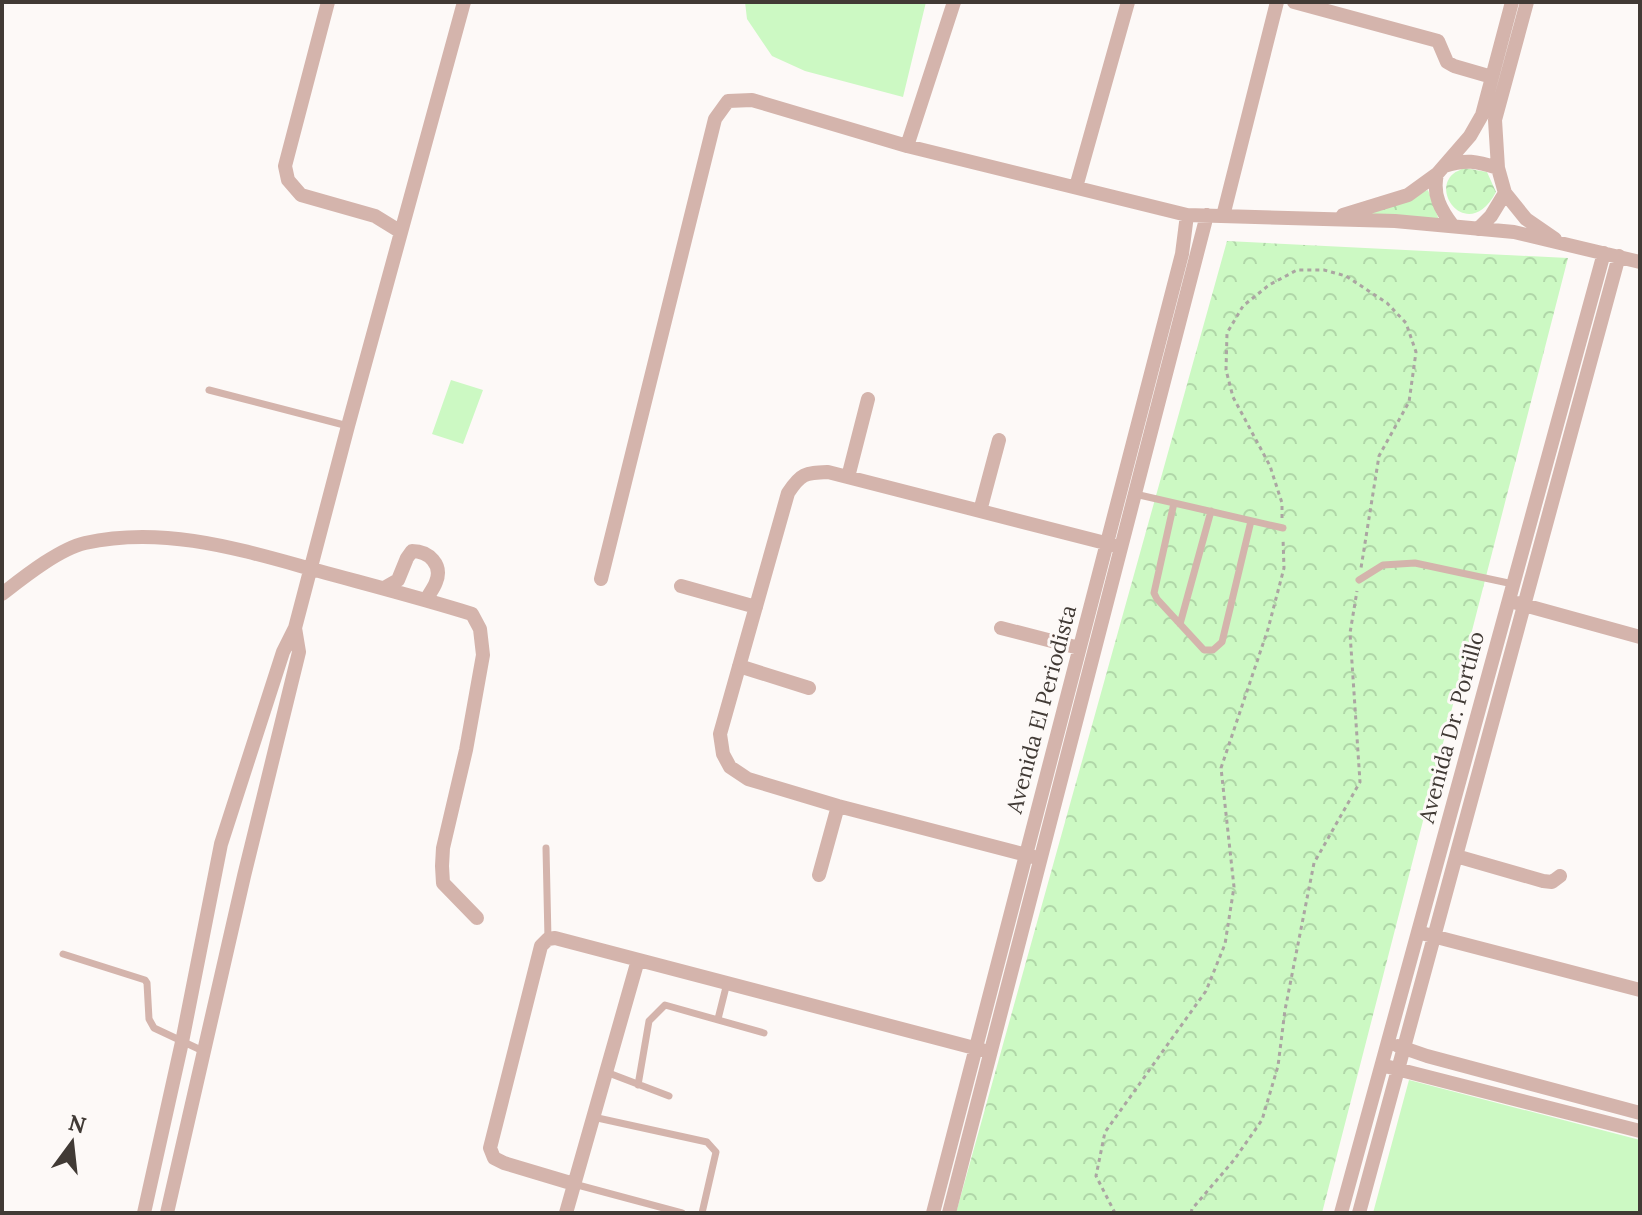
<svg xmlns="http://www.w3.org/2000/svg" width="1642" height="1215" font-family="Lora,serif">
	<defs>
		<pattern id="park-crowns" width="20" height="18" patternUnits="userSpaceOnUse" patternTransform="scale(2)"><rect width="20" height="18" fill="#ccf9c3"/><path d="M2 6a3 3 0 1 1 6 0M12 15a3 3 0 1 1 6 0" fill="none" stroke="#b0d6a8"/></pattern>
	</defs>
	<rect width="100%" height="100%" fill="#fdf9f7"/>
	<path fill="#ccf9c3" d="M745,2H926L903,97L805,71L772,56L747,19Z
		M451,380L483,390L463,444L432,434Z
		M1409,1080L1640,1140V1213H1373Z"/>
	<path fill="url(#park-crowns)" d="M1464,168L1487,172L1496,192C1470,242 1430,194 1453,174C1456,171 1461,170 1464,168Z
		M1428,190L1439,220L1360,216Z
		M1227,241L1568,258L1322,1213H956Z"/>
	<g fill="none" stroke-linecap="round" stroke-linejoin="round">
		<path stroke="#aba5a2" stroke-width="3" stroke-dasharray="4 4" stroke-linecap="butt" d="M1282,518V503L1270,466L1233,397L1226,370L1227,333L1243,306L1269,285L1297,270H1324L1346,276L1387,303L1406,323L1416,352L1409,402L1379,456L1361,568
			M1115,1213L1096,1176L1105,1132L1206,991L1225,944L1234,887L1221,768L1268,629L1284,568L1283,538
			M1191,1213L1192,1209L1234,1160L1262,1120L1278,1066L1285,1010L1314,863L1360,782L1350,633L1357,591"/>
		<path stroke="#d4b4ac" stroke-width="7" d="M209,390L348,426
			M1135,494L1283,528
			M1174,503L1154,593L1157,599L1204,650H1213L1222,642L1251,521
			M1359,580L1383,565L1415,563L1513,584
			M1180,624L1211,511
			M546,848L548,939
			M63,954L145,980L147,983L149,1019L154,1028L203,1051
			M718,1019L727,983
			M606,1072L669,1096
			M638,1085L649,1021L665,1005L764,1033
			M593,1117L707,1142L716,1152L702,1213
			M574,1184L682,1213"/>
		<path stroke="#d4b4ac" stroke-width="14" d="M328,2L285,166L288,180L301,195L375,216L401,232
			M1294,2L1438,41L1447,62L1454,66L1492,77
			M1527,2L1495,120L1498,168L1505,193L1526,219L1555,239
			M907,146L954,2
			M1444,166C1466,159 1476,161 1498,168
			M1437,174C1432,195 1441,210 1453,226
			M1076,187L1128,2
			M1343,215L1408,195L1437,174L1470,136L1482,115L1512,2
			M1223,216L1277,2
			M1478,229L1491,216L1505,193
			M848,477L868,399
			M980,511L999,440
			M601,579L715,119L728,101L752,100L907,146L1187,215L1395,221L1514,232L1640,262
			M681,586L756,607
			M384,588L398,580L407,558L412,551C429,551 443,565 436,582C434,588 429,594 426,600
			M2,594C24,577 59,549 85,543C165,525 242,550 319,571C370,585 421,598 472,614L480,629L483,655L466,750L443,848L442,866L443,883L477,918
			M1517,603L1640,637
			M295,628L348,426L464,2
			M1001,628L1079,648
			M739,666L809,688
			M1456,856L1543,881L1552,882L1560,876
			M1034,857L838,806L748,779L730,767L723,754L720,734L788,493C801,473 805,473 828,472L1113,545
			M819,875L838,806
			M1425,934L1640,990
			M1398,1046L1427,1056L1640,1113
			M1389,1067L1640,1131
			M574,1184L504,1163L494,1158L490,1148L541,946L548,939L555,938L982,1050
			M144,1213L182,1042L221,844L283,652L295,628L299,652L244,876L167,1213
			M566,1213L638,960
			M933,1213L1182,254L1187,215
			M949,1213L1207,215
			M1341,1213L1604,253
			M1359,1213L1619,256"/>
	</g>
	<g text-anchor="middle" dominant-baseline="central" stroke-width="6" stroke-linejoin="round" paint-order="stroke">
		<g font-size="22" fill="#413a35" stroke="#fdf9f7">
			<text transform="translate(1041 709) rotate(-75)">Avenida El Periodista</text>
			<text transform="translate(1451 727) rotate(-75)">Avenida Dr. Portillo</text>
		</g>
	</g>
	<rect width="1642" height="1215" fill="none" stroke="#413a35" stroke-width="8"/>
	<g transform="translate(72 1143) rotate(15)" stroke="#fdf9f7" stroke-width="6" paint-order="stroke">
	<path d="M0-6L14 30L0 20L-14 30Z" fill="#413a35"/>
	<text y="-12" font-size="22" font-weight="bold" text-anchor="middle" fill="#413a35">N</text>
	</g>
</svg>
